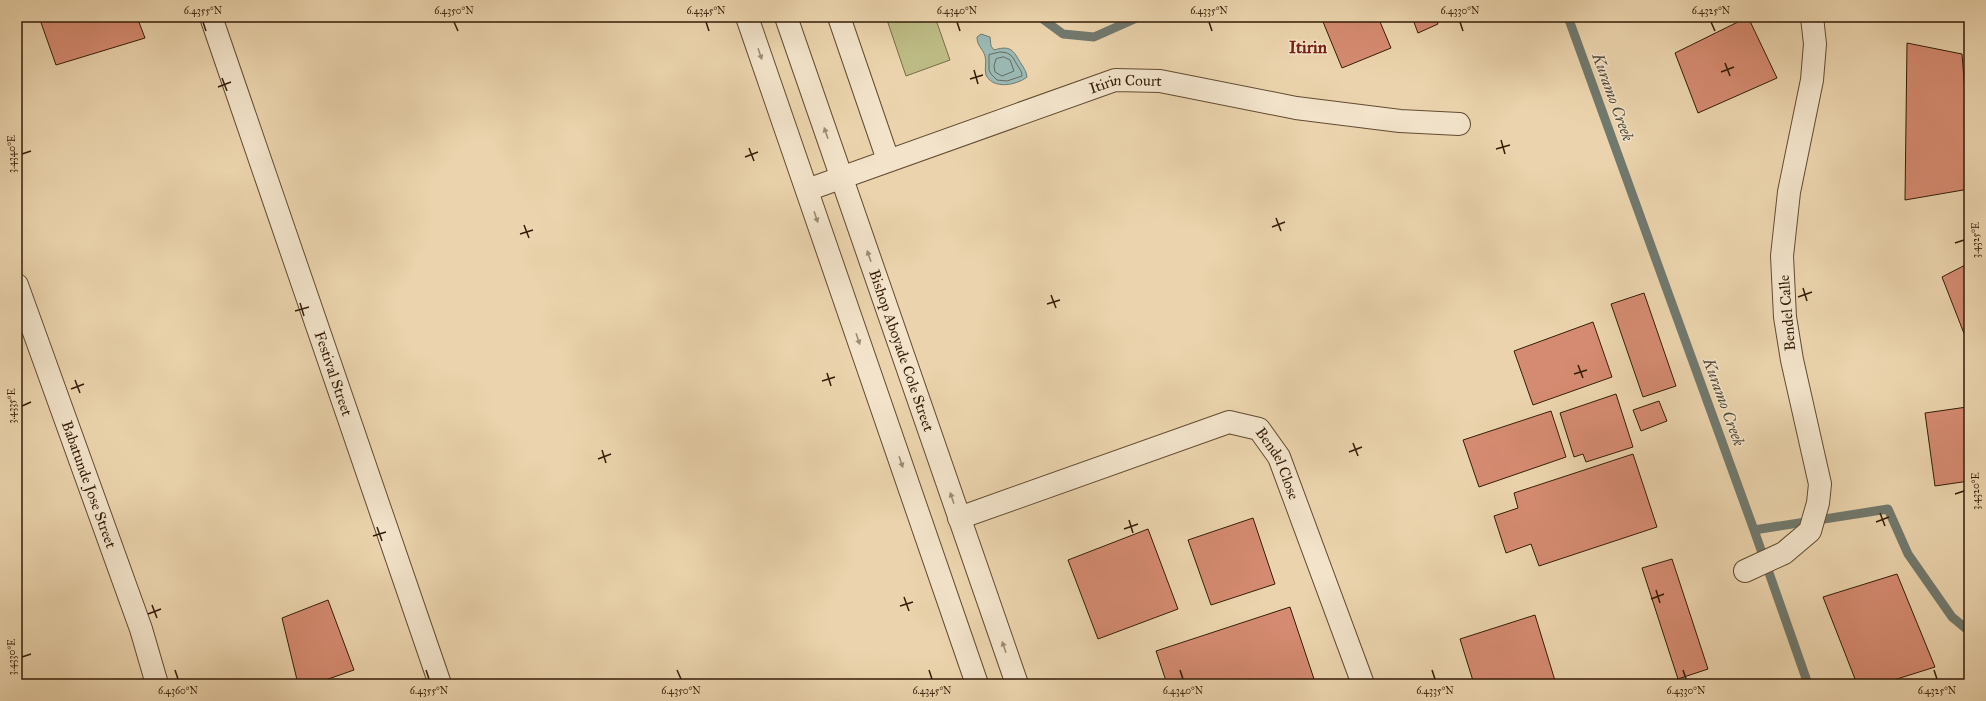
<svg xmlns="http://www.w3.org/2000/svg" width="1986" height="701" font-family="'IM FELL Great Primer',serif">
	<rect width="100%" height="100%" fill="#ebd4ad"/>
	<filter id="stains"><feTurbulence type="fractalNoise" baseFrequency=".005" numOctaves="4"/><feColorMatrix values="0 0 0 0 .2 0 0 0 0 .09 0 0 0 0 .02 0 0 0 .5 -.17"/></filter>
	<radialGradient id="worn" r=".72"><stop offset=".6" stop-color="#630" stop-opacity="0"/><stop offset="1" stop-color="#630" stop-opacity=".3"/></radialGradient>
	<path fill="#bdbb85" stroke="#786c46" d="M886,17H935L950,60L906,76Z"/>
	<path fill="#9ab7b2" stroke="#71796e" d="M981,34L990,37L991,46L994,50C1013,44 1014,53 1022,65C1025,70 1026,71 1027,77C1017,85 993,90 986,75C984,68 987,62 985,56C983,49 977,46 977,37Z"/>
	<g fill="none" stroke-linecap="round" stroke-linejoin="round">
		<path stroke="#676a5c" stroke-width="1" d="M1000,52C1013,52 1013,59 1019,68C1021,71 1022,72 1022,76L1007,81L997,80L991,74L989,70V55Z
			M1004,57L1010,60L1014,71L1002,76L995,72L994,66L996,59Z"/>
		<path stroke="#71796e" stroke-width="9" d="M1040,17L1063,34L1094,37L1139,17
			M1568,17L1754,530L1888,509L1908,554L1952,617L1969,631
			M1754,530L1808,684"/>
	</g>
	<path fill="#d58b71" stroke="#341d07" d="M39,17H137L145,38L56,65Z
		M1321,17H1378L1391,48L1342,68Z
		M1412,17H1435L1438,24L1418,33Z
		M1748,17L1777,78L1698,113L1675,53Z
		M1907,43L1962,54L1969,141V189L1905,200Z
		M1969,263V334L1965,336L1942,277Z
		M1644,293L1676,386L1643,397L1611,304Z
		M1593,322L1612,377L1533,405L1514,351Z
		M1616,394L1633,447L1586,462L1583,454L1574,457L1560,413Z
		M1659,401L1667,421L1641,431L1633,410Z
		M1967,407L1969,421V481L1935,486L1925,413Z
		M1551,411L1566,457L1479,487L1463,440Z
		M1633,454L1657,527L1539,566L1531,544L1506,553L1494,516L1518,508L1514,493Z
		M1253,518L1275,584L1211,605L1188,540Z
		M1148,529L1178,609L1098,639L1068,560Z
		M1672,559L1708,669L1678,679L1642,568Z
		M1897,574L1935,667L1881,684H1857L1823,597Z
		M328,600L354,670L314,684H298L282,618Z
		M1290,607L1315,682L1307,684H1167L1156,651Z
		M1535,615L1556,684H1474L1460,639Z"/>
	<g fill="none" stroke-linecap="round" stroke-linejoin="round">
		<defs>
			<g id="minor">
				<path id="s1" d="M211,17L440,684"/>
				<path d="M747,17L977,684"/>
				<path id="s2" d="M786,17L1017,684"/>
				<path d="M839,17L888,160"/>
				<path id="s3" d="M807,190L1115,80L1160,81L1296,108L1400,121L1459,124"/>
				<path id="s4" d="M17,285L141,629L157,684"/>
				<path id="s5" d="M959,518L1229,422L1259,429L1279,457L1363,684"/>
				<path d="M1745,571L1784,553L1810,531L1818,503L1820,484L1792,360L1785,317L1782,256L1789,192L1812,80L1815,44L1812,17"/>
			</g>
		</defs>
		<use href="#minor" stroke="#624b30" stroke-width="24"/>
		<use href="#minor" stroke="#f2e3ca" stroke-width="22"/>
	</g>
	<defs><path id="oneway-solid" d="M-6-.8H1V-3.2L6.5 0L1 3.2V.8H-6Z"/></defs>
	<g fill="#9c8a72">
		<use href="#oneway-solid" transform="translate(760 54) rotate(71)"/>
		<use href="#oneway-solid" transform="translate(826 133) rotate(-109)"/>
		<use href="#oneway-solid" transform="translate(816 217) rotate(71)"/>
		<use href="#oneway-solid" transform="translate(869 256) rotate(-109)"/>
		<use href="#oneway-solid" transform="translate(858 339) rotate(71)"/>
		<use href="#oneway-solid" transform="translate(901 462) rotate(71)"/>
		<use href="#oneway-solid" transform="translate(952 498) rotate(-109)"/>
		<use href="#oneway-solid" transform="translate(1004 647) rotate(-109)"/>
	</g>
	<path fill="none" stroke="#341d07" stroke-width="1.5" d="M203,22L206,31M454,22L458,31M706,22L709,31M957,22L960,31M1209,22L1212,31M1460,22L1463,31M1711,22L1715,31M1725,63L1730,76M974,70L978,84M1721,72L1734,67M222,78L227,91M970,79L983,75M218,87L231,82M1501,140L1505,154M749,148L754,161M1496,149L1510,145M22,154L31,151M745,157L758,152M1276,218L1281,231M524,225L529,238M1272,227L1285,222M520,234L533,230M1955,243L1964,240M1803,288L1807,301M1051,295L1056,308M1798,297L1812,292M300,303L304,316M1047,304L1060,300M295,311L309,307M1578,365L1583,378M827,373L831,386M1574,374L1587,370M75,380L80,393M822,381L835,377M71,389L84,384M22,406L31,402M1353,443L1358,456M602,450L606,463M1349,452L1362,447M598,459L611,454M1955,494L1964,491M1880,513L1885,526M1129,520L1133,533M1876,522L1889,517M377,527L382,541M1124,529L1138,524M373,536L386,532M1656,590L1660,603M904,597L909,611M1651,599L1664,594M152,605L157,618M900,606L913,602M148,614L161,609M22,657L31,654M175,670L178,679M426,670L429,679M677,670L681,679M929,670L932,679M1180,670L1183,679M1432,670L1435,679M1683,670L1686,679M1934,670L1937,679"/>
	<g text-anchor="middle" dominant-baseline="central" stroke-width="3" stroke-linejoin="round" paint-order="stroke">
		<g font-size="15" fill="#341d07" stroke="#f2e3ca">
			<text stroke="none"><textPath href="#s3" startOffset="337">Itirin Court</textPath></text>
			<text transform="translate(1787 313) rotate(-95)">Bendel Calle</text>
			<text stroke="none"><textPath href="#s2" startOffset="353">Bishop Aboyade Cole Street</textPath></text>
			<text stroke="none"><textPath href="#s1" startOffset="377">Festival Street</textPath></text>
			<text stroke="none"><textPath href="#s5" startOffset="357">Bendel Close</textPath></text>
			<text stroke="none"><textPath href="#s4" startOffset="212">Babatunde Jose Street</textPath></text>
		</g>
		<g font-size="16" font-style="italic" fill="#534b3a" stroke="#f2e3ca">
			<text transform="translate(1613 97) rotate(70)">Kuramo Creek</text>
			<text transform="translate(1724 402) rotate(70)">Kuramo Creek</text>
		</g>
		<g font-size="17" font-weight="bold" fill="#7a1f14" stroke="#f2e3ca">
			<text x="1308" y="47">Itirin</text>
		</g>
	</g>
	<rect width="1986" height="701" fill="none" stroke="#ebd4ad" stroke-width="44"/>
	<rect x="22" y="22" width="1942" height="657" fill="none" stroke="#341d07" stroke-width="1.5"/>
	<g font-size="10" text-anchor="middle" fill="#341d07">
		<text x="203" y="14">6.4355°N</text>
		<text x="454" y="14">6.4350°N</text>
		<text x="706" y="14">6.4345°N</text>
		<text x="957" y="14">6.4340°N</text>
		<text x="1209" y="14">6.4335°N</text>
		<text x="1460" y="14">6.4330°N</text>
		<text x="1711" y="14">6.4325°N</text>
		<text transform="translate(11 154) rotate(-90)" y="4">3.4340°E</text>
		<text transform="translate(1975 240) rotate(-90)" y="4">3.4325°E</text>
		<text transform="translate(11 406) rotate(-90)" y="4">3.4335°E</text>
		<text transform="translate(1975 491) rotate(-90)" y="4">3.4320°E</text>
		<text transform="translate(11 657) rotate(-90)" y="4">3.4330°E</text>
		<text x="178" y="694">6.4360°N</text>
		<text x="429" y="694">6.4355°N</text>
		<text x="681" y="694">6.4350°N</text>
		<text x="932" y="694">6.4345°N</text>
		<text x="1183" y="694">6.4340°N</text>
		<text x="1435" y="694">6.4335°N</text>
		<text x="1686" y="694">6.4330°N</text>
		<text x="1937" y="694">6.4325°N</text>
	</g>
	<rect width="100%" height="100%" filter="url(#stains)"/>
	<rect width="100%" height="100%" fill="url(#worn)"/>
</svg>
